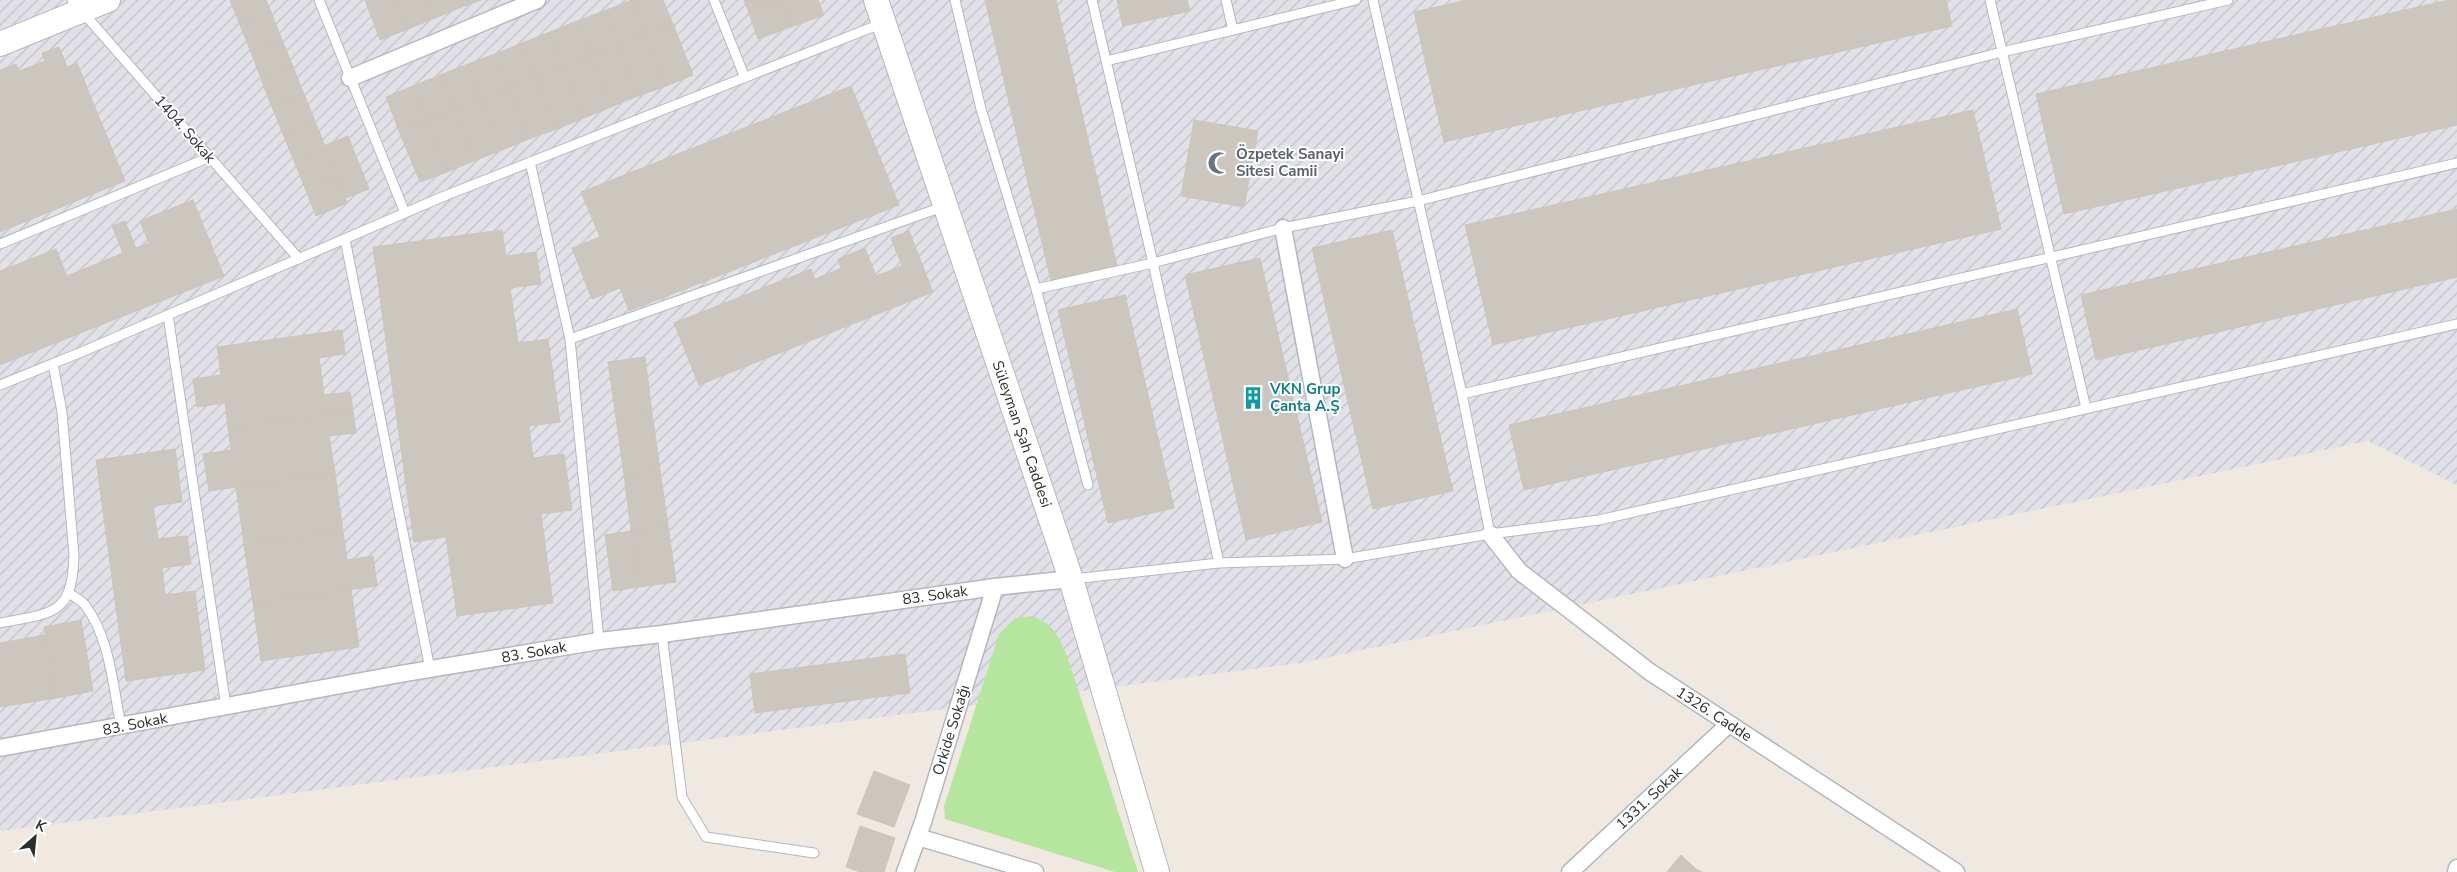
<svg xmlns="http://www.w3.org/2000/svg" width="2457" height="872" font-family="'Nunito Sans',sans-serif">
	<defs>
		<pattern id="industrial-furrows" width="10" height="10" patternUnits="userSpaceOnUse" patternTransform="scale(1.25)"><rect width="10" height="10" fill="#e3e1e8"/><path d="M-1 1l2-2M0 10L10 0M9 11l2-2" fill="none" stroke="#c3c1c7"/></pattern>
	</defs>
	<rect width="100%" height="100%" fill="#efe9e1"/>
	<path fill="url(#industrial-furrows)" d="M0,0H2457V485L2368,441L1300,663L0,831Z"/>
	<path fill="#b6e59e" d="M1031,616C1054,624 1058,635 1067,656L1138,872H1115L945,819L944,807L999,634L1015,618Z"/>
	<path fill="#cbc7bf" stroke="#cbc5ba" d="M230,0H266L271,12L240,25Z
		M365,0H396L408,29L380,40Z
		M396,0H428L435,18L408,29Z
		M428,0H459L462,7L435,18Z
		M459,0H481L462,7Z
		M632,0H663L673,24L645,34Z
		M632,0L645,34L618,45L604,11Z
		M744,0H778L748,10Z
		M778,0H781L791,27L758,39L748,10Z
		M781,0H818L824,15L791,27Z
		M985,0H1056L1117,266L1051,281Z
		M1117,0H1187L1190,11L1123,26Z
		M1468,0H1946L1952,26L1444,142L1414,12Z
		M2449,0H2457V125L2064,214L2036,94Z
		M604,11L618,45L591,56L577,21Z
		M271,12L282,40L251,52L240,25Z
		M577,21L591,56L563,67L550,32Z
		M673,24L693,75L666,86L645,34Z
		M550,32L563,67L536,77L522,43Z
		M645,34L666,86L638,96L618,45Z
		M282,40L293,67L261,79L251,52Z
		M522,43L536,77L509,88L495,54Z
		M618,45L638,96L611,107L591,56Z
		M59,47L67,67L77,63L125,181L0,232V70L16,64L19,71L45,61L42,53Z
		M495,54L509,88L481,99L468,64Z
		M591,56L611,107L584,118L563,67Z
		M468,64L481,99L454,110L440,75Z
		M293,67L304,94L272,107L261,79Z
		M563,67L584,118L557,129L536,77Z
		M440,75L454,110L427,121L413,86Z
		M536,77L557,129L529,139L509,88Z
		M413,86L427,121L399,131L386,97Z
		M851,86L899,205L629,311L620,288L592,299L572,248L600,237L581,192Z
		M509,88L529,139L502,150L481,99Z
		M304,94L315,121L283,134L272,107Z
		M481,99L502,150L474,161L454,110Z
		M454,110L474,161L447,172L427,121Z
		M1973,110L2001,229L1493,345L1465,225Z
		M1194,120L1258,131L1244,207L1181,196Z
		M315,121L326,149L294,161L283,134Z
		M427,121L447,172L420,182L399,131Z
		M348,136L369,189L346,198L324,146Z
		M326,149L337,176L305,188L294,161Z
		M337,176L347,203L316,216L305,188Z
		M193,200L224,276L0,365V271L56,249L67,276L123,253L112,226L125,221L136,248L149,243L140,221Z
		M2457,209V277L2096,360L2081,295Z
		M502,230L506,256L536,252L541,284L510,288L518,343L548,339L560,422L529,426L533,458L564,454L572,510L541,514L553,603L457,616L446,537L414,542L373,247Z
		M1392,230L1453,491L1373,509L1312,248Z
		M909,231L933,292L699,385L674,323L811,269L815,279L841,268L838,259L865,248L876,276L902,266L891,238Z
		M1260,258L1322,522L1246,540L1185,275Z
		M1125,295L1174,508L1108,523L1058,310Z
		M2017,309L2032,374L1524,490L1509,425Z
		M342,330L345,354L319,358L324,395L350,392L353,411L228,428L225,403L197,407L193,379L221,375L217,347Z
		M645,357L652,413L616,418L608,362Z
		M353,411L356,433L329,436L335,473L209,491L203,454L231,450L228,428Z
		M652,413L660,470L624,475L616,418Z
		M175,449L182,502L153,506L158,539L187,536L191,564L162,568L165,595L195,591L205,670L126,681L96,460Z
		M660,470L668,526L631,531L624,475Z
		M335,473L343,531L244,545L236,487Z
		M668,526L676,582L639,587L631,531Z
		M343,531L347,560L373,556L377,586L253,603L244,545Z
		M631,531L639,587L613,591L605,535Z
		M351,589L359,647L261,661L253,603Z
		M81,620L93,691L56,698L44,627Z
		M45,635L56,698L0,707V643Z
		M905,654L910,693L755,713L750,674Z
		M874,771L910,785L894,827L857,814Z
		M860,826L895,838L884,872H860L846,867Z
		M1681,855L1696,869L1702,872H1667Z"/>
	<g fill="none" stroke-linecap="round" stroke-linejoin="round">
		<defs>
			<path id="lane" d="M72,0L299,259
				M319,0L405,213
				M714,0L745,78
				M955,0L981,109L1036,289L1088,485
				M1092,0L1153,263L1219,563
				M1226,0L1233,30
				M1373,0L1462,394L1490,534
				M1990,0L2086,408
				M1106,61L1356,0
				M530,162L570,339L599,641
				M345,239L430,669
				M0,244L210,157
				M1036,289L1153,263L1283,228L1418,201L2002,52L2228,0
				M168,315L226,707
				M570,339L945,206
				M0,385L84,351L442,197L883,23
				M1462,394L2457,163
				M1073,579L1219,563L1345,559L1490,534L1599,520L2457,324
				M69,593C74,597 81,600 85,605C110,638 113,687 121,726
				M0,623C52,613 72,616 74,556L62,412L53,364
				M662,634L682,797L706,837L814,853"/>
			<path id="street" d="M350,78L537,0
				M1283,228L1345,559
				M1490,534L1519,571L1650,672L1956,872
				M0,748L400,674L599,641L662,634L995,587L1071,579
				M918,837L1035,872
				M905,872L923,822L995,587
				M1570,872L1729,724
				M2456,872L2457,868"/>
			<path id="secondary" d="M876,0L1071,579L1157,872
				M0,44L108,0"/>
		</defs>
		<use href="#lane" stroke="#b4b7c1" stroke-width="11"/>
		<use href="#street" stroke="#b4b7c1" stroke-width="19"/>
		<use href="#secondary" stroke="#b4b7c1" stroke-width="26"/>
		<use href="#lane" stroke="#fff" stroke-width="9"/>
		<use href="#street" stroke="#fff" stroke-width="16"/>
		<use href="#secondary" stroke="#fff" stroke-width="24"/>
	</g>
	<defs>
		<symbol id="mosque-bare" viewBox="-9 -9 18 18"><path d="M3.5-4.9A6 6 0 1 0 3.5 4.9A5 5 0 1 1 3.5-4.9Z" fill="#6b7280" stroke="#fff" stroke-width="2.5" paint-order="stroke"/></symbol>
		<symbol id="building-bare" viewBox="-9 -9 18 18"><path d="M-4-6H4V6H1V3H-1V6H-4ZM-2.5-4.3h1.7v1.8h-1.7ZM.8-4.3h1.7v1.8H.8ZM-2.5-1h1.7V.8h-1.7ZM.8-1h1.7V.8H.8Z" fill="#0f9aa8" stroke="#fff" stroke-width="2.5" paint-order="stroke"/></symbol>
	</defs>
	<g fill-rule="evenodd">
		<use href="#mosque-bare" x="1203" y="147" width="32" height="32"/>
		<use href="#building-bare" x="1237" y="382" width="32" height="32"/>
	</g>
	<g text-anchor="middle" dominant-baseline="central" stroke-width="4" stroke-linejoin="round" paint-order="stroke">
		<g font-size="15" fill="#2e2e2e" stroke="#fff">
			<text transform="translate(185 129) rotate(49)">1404. Sokak</text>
			<text transform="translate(1022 434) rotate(71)">Süleyman Şah Caddesi</text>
			<text transform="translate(935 595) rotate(-8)">83. Sokak</text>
			<text transform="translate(534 652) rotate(-10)">83. Sokak</text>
			<text transform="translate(1714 714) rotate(33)">1326. Cadde</text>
			<text transform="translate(135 724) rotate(-11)">83. Sokak</text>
			<text transform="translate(951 730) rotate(-73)">Orkide Sokağı</text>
			<text transform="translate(1649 798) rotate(-43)">1331. Sokak</text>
		</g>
		<g font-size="15" font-weight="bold" fill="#5b616d" stroke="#fff" text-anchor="start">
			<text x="1236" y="154">Özpetek Sanayi<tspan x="1236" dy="17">Sitesi Camii</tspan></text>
		</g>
		<g font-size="15" font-weight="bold" fill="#0d838f" stroke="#fff" text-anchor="start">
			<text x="1270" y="389">VKN Grup<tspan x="1270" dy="17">Çanta A.Ş</tspan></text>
		</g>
	</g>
	<g transform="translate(35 837) rotate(27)" stroke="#ffffff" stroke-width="4" paint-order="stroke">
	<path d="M0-4L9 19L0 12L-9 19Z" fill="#2e2e2e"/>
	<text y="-8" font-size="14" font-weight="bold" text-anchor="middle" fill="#2e2e2e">K</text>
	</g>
</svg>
